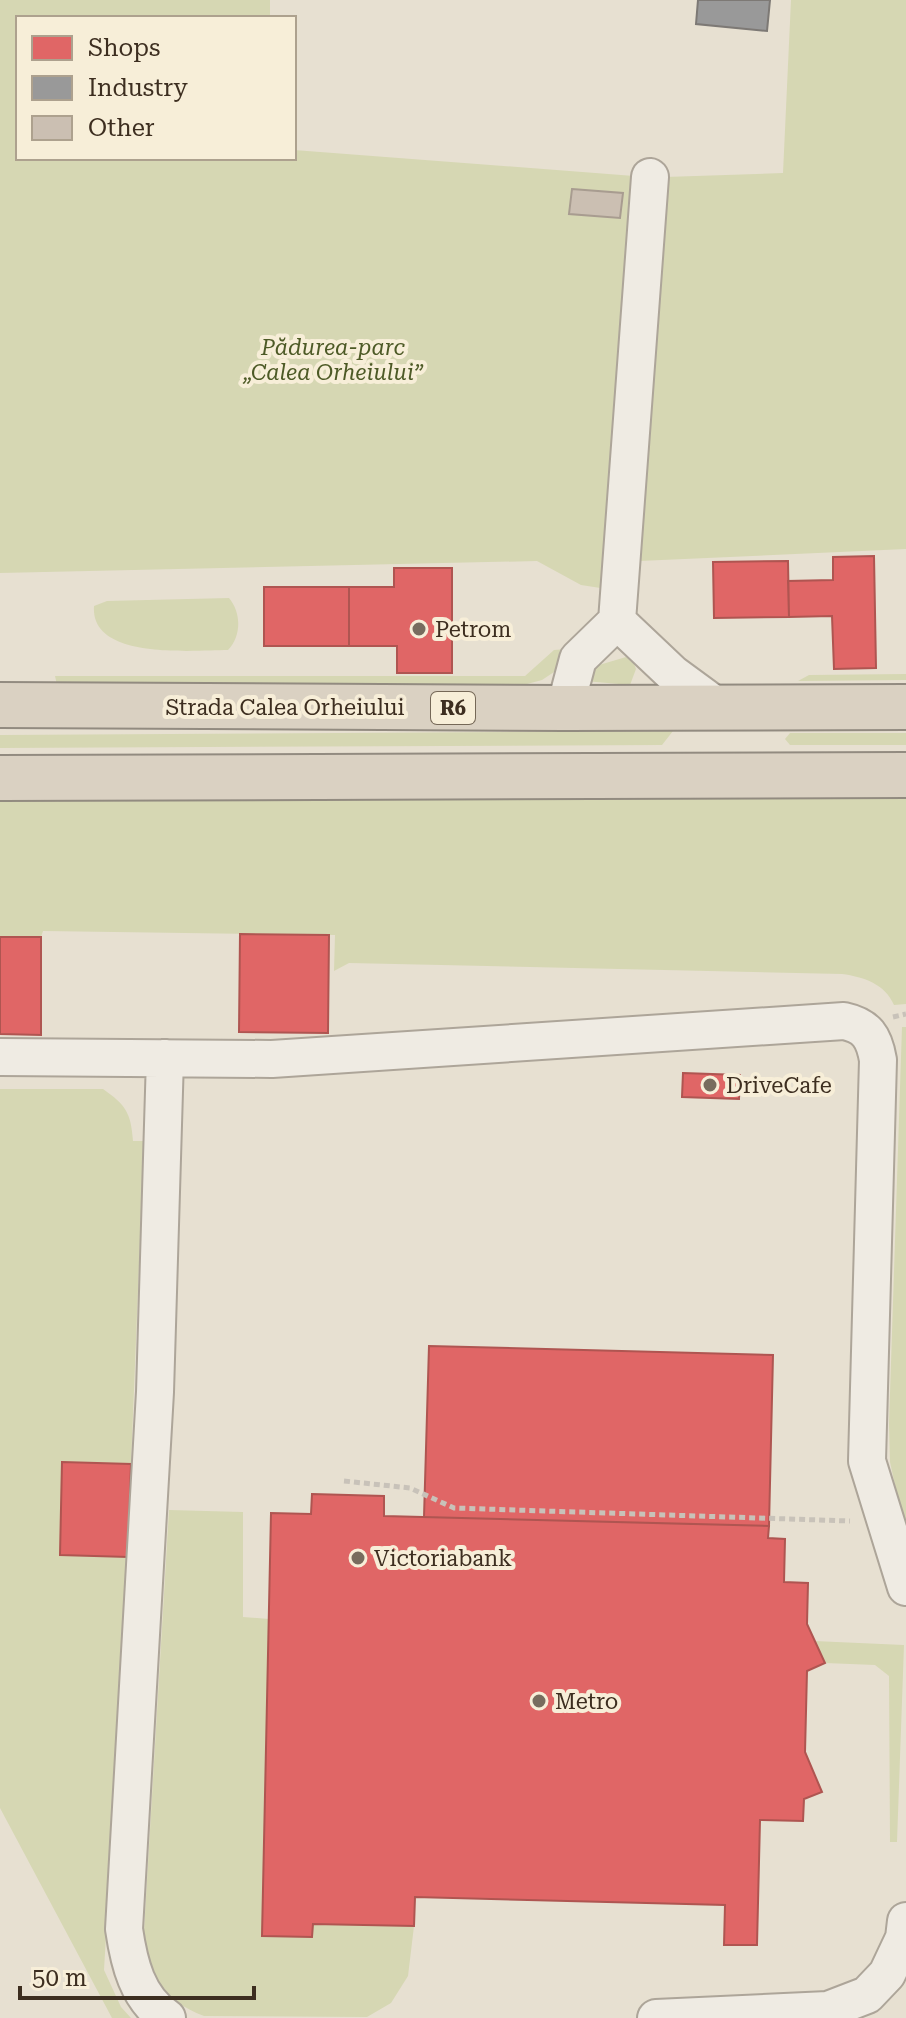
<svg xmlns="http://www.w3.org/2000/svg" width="906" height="2018" font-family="'Roboto Serif',serif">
	<rect width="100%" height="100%" fill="#e7e0d1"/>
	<path fill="#d6d7b3" d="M0,0H270V18H18V158H294V150L634,176L607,589L581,585L537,561L0,573Z
		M791,0H906V549L639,561L665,177L783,173Z
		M229,598C241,612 242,635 228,650C195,650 90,661 94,606L107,601Z
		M567,649L563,666L542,680L527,684L57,685L55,676H525L554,650Z
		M626,657L633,661L636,669L630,685L585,681L589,668Z
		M906,674V680L798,681L809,675Z
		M673,731L662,745L0,748V735Z
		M790,733H906V745H790L785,739Z
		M906,794V1004L894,1005C885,984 864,977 842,974L349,963L334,971L335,935L43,931L41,937H0V799Z
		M902,1027H906V1536L890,1462L889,1424Z
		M0,1089H103C126,1105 131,1113 133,1141H144L131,1464L62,1462L60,1554L128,1557L104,1970L121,2007L131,2018H112L0,1808Z
		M169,1510L243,1512V1617L269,1619L262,1935L312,1937L313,1924L414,1926L408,1976L391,2003L367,2017L204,2016C162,2000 149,1975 144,1931Z
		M814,1641L904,1645L897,1842H890L889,1676L875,1665L825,1663Z"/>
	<path fill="#e06666" stroke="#af5551" stroke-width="2" d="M874,556L876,668L834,669L832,616L789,617L788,581L833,580V557Z
		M788,561L789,617L714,618L713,562Z
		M394,568H452V673H397V646H349V587H394Z
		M264,587H349V646H264Z
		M240,934L329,935L328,1033L239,1032Z
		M0,937H41V1035L0,1034Z
		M683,1073L740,1075L739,1099L682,1097Z
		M429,1346L773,1355L769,1526L424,1517Z
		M62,1462L131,1464L128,1557L60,1555Z
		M312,1494L384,1496V1516L769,1526L768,1538L785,1539L784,1582L808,1583L807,1624L825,1663L807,1671L805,1752L822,1792L804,1799L803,1821L760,1820L757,1945H724L725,1905L415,1897L414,1926L313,1924L312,1937L262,1936L271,1513L311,1514Z"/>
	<path fill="#999" stroke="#7d7975" stroke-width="2" d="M698,0H770L767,31L696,24Z"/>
	<path fill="#cbbfb2" stroke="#a89c90" stroke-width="2" d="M572,189L623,193L620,218L569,214Z"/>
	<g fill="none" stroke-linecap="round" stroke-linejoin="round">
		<defs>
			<path id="minor" d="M617,621L673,674L718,707
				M565,708L578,659L617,621L650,177
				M0,1057L272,1059L844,1021C867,1026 874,1037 878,1060L867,1461L906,1587
				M165,1058L155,1392L124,1929C129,1963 137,1998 167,2018
				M656,2018L828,2010L867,1995L887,1974L904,1938L906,1921"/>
			<path id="highway" d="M0,705L565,708L906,707
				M0,778L906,775"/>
		</defs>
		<use href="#minor" stroke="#ada599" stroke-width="40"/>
		<use href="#highway" stroke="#928b80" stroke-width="48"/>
		<path stroke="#c8c2b9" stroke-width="5" stroke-dasharray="6 4" stroke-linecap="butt" d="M893,1017L906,1014
			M344,1481L410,1488L454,1508L850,1521"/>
		<use href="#minor" stroke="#efebe3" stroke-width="36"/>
		<use href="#highway" stroke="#dad1c2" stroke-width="44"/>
	</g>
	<g fill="#786c5e" stroke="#f7eed8" stroke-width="3">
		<circle cx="419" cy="629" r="8"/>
		<circle cx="710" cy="1085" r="8"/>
		<circle cx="358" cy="1558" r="8"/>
		<circle cx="539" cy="1701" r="8"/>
	</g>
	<g text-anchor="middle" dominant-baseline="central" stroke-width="8" stroke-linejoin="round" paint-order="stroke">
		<rect fill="#f7eed8" stroke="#756857" stroke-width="2" x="431" y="692" width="44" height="32" rx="6"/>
		<g font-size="20" font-weight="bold" fill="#3d2e20">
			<text x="453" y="708">R6</text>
		</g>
		<g font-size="22" font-style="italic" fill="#4d5a26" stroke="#f7eed8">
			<text x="333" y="347">Pădurea-parc<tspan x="333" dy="25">„Calea Orheiului”</tspan></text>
		</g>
		<g font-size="22" fill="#3d2e20" stroke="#f7eed8" text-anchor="start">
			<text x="435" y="629">Petrom</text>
			<text x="726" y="1085">DriveCafe</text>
			<text x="374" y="1558">Victoriabank</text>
			<text x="555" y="1701">Metro</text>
		</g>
		<g font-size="22" fill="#3d2e20" stroke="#f7eed8">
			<text x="285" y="707">Strada Calea Orheiului</text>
		</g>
	</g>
	<rect x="16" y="16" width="280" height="144" fill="#f7eed8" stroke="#ada18e" stroke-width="2"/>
	<rect x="32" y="36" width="40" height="24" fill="#e06666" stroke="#ada18e" stroke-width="2"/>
	<text x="88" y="56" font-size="24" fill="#3d2e20">Shops</text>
	<rect x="32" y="76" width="40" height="24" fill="#999999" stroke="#ada18e" stroke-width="2"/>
	<text x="88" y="96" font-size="24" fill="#3d2e20">Industry</text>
	<rect x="32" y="116" width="40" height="24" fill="#cbbfb2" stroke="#ada18e" stroke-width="2"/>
	<text x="88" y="136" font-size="24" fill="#3d2e20">Other</text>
	<path d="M20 1986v12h234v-12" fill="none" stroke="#3d2e20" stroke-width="4"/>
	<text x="32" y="1986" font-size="24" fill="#3d2e20" stroke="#f7eed8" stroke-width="6" paint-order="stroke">50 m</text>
</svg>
